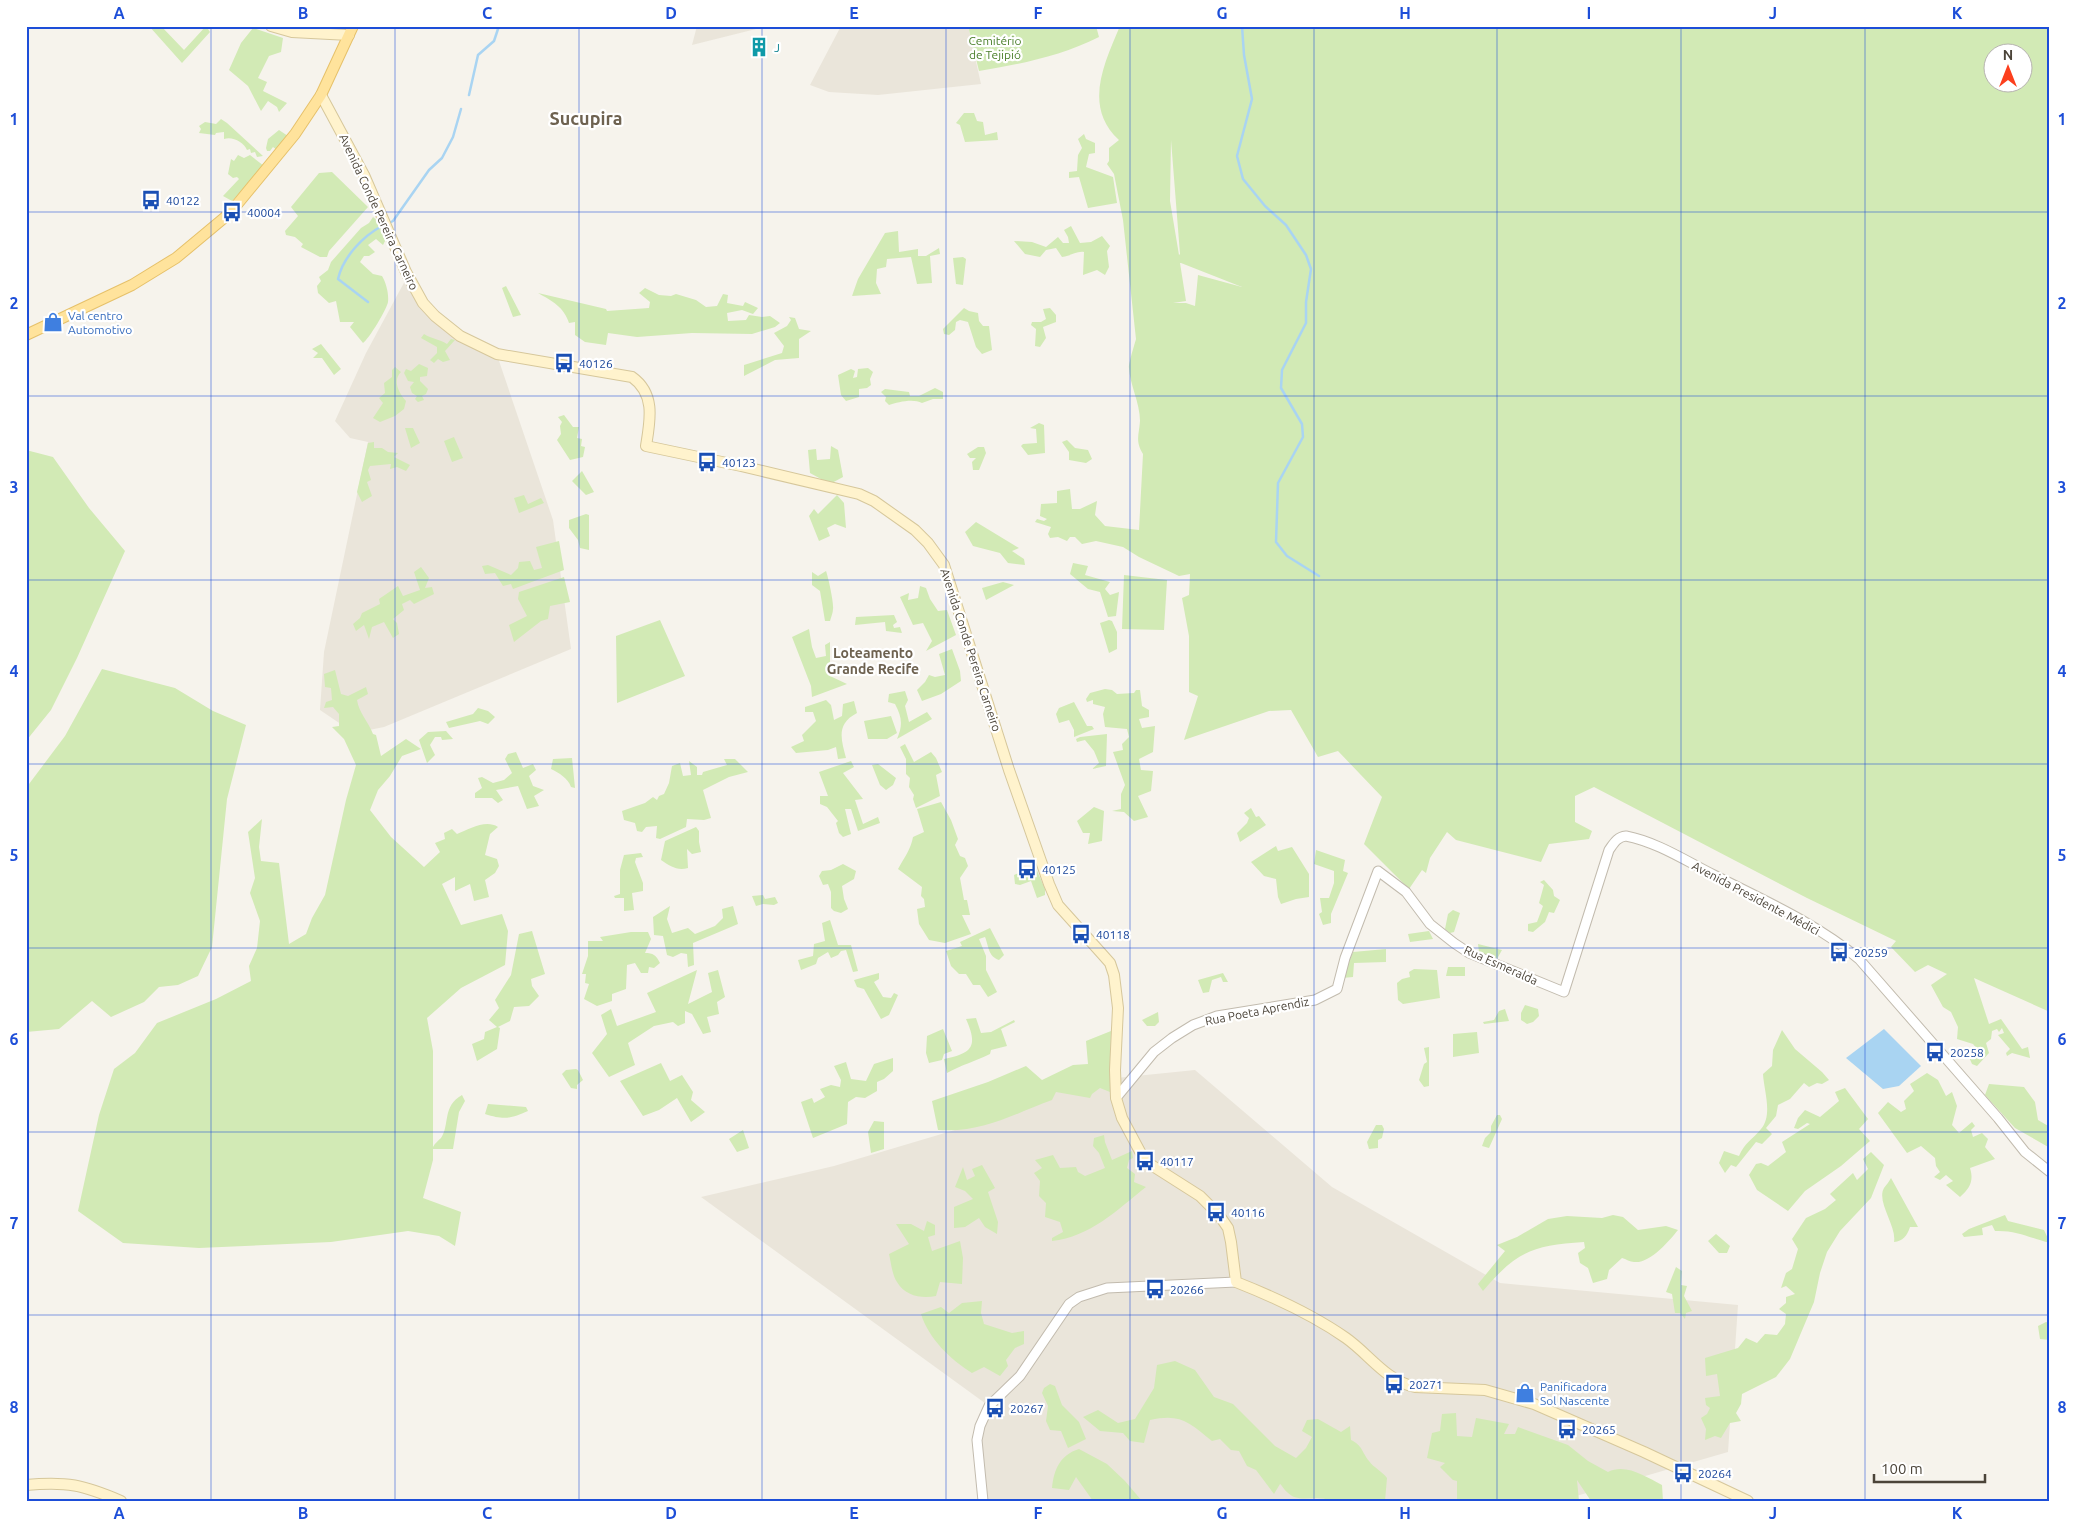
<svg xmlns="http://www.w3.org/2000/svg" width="2076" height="1527" font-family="Ubuntu,sans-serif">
	<rect width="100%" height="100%" fill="#f6f3ec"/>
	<path fill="#eae5da" d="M697,26H768L692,45Z
		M841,26H968L981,84L878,95L829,92L810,85Z
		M406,279L435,319L497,355L553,520L571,649L384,727L354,733L320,710L324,652L368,442L350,438L335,421L366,353Z
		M1195,1070L1332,1187L1500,1283L1738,1305L1728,1452L1559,1501H986L979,1430L989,1406L701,1197L834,1166L965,1127L1067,1083Z"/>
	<path fill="#d2eab5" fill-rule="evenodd" d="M149,26H161L184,50L206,26L210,32L182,63Z
		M968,26H1096L1099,37C1061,56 1021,64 979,71Z
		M1120,26H2050V1012L1974,978L1989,1024L2001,1019L2022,1049L2028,1047L2030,1058L2012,1053L2007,1056L2006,1053L2010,1049L1998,1035L2004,1033L2002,1028L1999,1032L1997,1029L1992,1031L1991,1039L1986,1043L1989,1053L1977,1066L1972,1064L1969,1057L1978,1050L1973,1044L1957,1039L1958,1027L1951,1012L1943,1007L1931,985L1947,974L1928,965L1915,972L1891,947L1896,941L1807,898L1594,787L1575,796V822L1592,831L1589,839L1549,844L1541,862L1456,840L1447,832L1430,858L1426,873L1422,870L1409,889L1364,844L1382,797L1338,751L1318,757L1291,710L1269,711L1184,740L1198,696L1189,692V636L1182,598L1189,595L1190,574L1179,576L1139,557L1123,547L1096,541L1082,544L1075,537H1070L1067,541L1058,537L1050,538L1048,534L1051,527L1035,522L1037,519L1044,521L1047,519L1040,516L1041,504L1057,503V491L1070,489L1072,509H1080L1097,501L1095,515L1105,526L1139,530L1143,454C1135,441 1139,435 1140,421C1140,403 1130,385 1129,368C1128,365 1135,343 1136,339L1123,220L1114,174L1107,164L1109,161V148L1119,140C1083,107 1104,64 1120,26ZM2024,52V82H1994V52ZM1171,140L1180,254L1179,255L1170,201ZM1180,263H1181L1242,287L1198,275L1195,306L1186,303H1173L1186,301Z
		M253,28L283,38L281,52L269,56L258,78L267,82L263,91L287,103L279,112L277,107L268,101L261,111L248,86L229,70L241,43Z
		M964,113H974L977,121L983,122L985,135L997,132L998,140L965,142L960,125L956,123Z
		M221,119L227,123L263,156L257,157L255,152L251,153L250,149L247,150C244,142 232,136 224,139V132L216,133L215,135L199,133L201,129L199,126L205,122L216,124Z
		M279,130L288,136L277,150L273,147L270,151H267L266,148L268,139Z
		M1084,134L1086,139L1095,143V153L1089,154L1086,167L1113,177L1117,203L1088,208L1079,177L1069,178V172L1077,171L1078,155L1082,148L1078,139Z
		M238,155L244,158L250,155L264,166L232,201L223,196L239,179L237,177L233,178L228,174L231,159L234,161Z
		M332,172L368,207L329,251L327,257H320L301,247L303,244L295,237L286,235L285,231L298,216L291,207L319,173Z
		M373,217L378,221L386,239L383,245L376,239L368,245L375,252L369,256H364L360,262L373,274L382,276C386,282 389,294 388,302C387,309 369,339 363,343L350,327L354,322H340L336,301L329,303L318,293L317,286L321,281L319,277L328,270L331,262L361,228L369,223Z
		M1071,226L1080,243L1091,242L1102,236L1110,246L1107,251L1109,267L1105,275L1097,270L1083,275L1084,252C1076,251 1071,256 1062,257L1056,248L1046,250L1040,257L1025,254L1014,241L1032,242L1046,247L1058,237L1063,243H1069L1068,237L1064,230Z
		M898,231L899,252L918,249V256H926L939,248L940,254L930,256L932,283L917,284L911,257L887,259L886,267L877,269L876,283L881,294L852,296L858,279L885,233Z
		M963,257L966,259L963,285L956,284L953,258Z
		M506,286L521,315L513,317L502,288Z
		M645,288L659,295L671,296L676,294L696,300L706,307L717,306L723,294L728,295L727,303L743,306L745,302L758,308L753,314L742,310L727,313L728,321L746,320L749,315L762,317L770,316L780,323L775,327L752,334L692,333L637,337L608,333L606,345L585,342L575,335V322L569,323C564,307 552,301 538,293L606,309L607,311L649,308L650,302L639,293Z
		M964,308L969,311L978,313L979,321L983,326H989L992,350L982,354L976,347L968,322L960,320L956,322L955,330L949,335L944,334L943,329Z
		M1050,308L1056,315V322L1043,327L1046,338L1040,347L1035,346L1036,329L1031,325L1032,322H1041L1046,319L1043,309Z
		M789,317L795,318L799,329L811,331L799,339V358L775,360L744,376V365L782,353L784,346L774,333L787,326L791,320Z
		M424,334C432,339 439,339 447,344L451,339L455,340L445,351L450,360L443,362L438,359L434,363L430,360L437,353V347L421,338Z
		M321,344L341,369L334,375L322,358H313L318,353L312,349Z
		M419,364L428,368L427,376L420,377V381L428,389L426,394L422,396L424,400L418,402L415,399L417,396L412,393L410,387L414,382L408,381L404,373L406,369L411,371Z
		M395,367L401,372C392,381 399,393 406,401L404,409L395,416L380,422L373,418L383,403L379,398L385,393L384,383L392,377V370Z
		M868,368L873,372L870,379L871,385L867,388L859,389V397L846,401L841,395L838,375L851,369L855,371L853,378L857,377L858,369Z
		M935,388L943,392V399H933L922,403C913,398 898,402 889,405L885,401L886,397L881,392L885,389L909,392L910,396H919Z
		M564,415L573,427H579L577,438L582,439L581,446L585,447L583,457L570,460L557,440L561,434L560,426L562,422L558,417Z
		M1039,423L1044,425L1045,453L1028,455L1021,446L1023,444L1037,443L1036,429L1030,428Z
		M405,428H413L420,443L411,448Z
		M454,437L463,458L452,462L444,441Z
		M1067,440L1075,448L1088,450L1092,459L1086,463L1069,460V452L1062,442Z
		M374,442V448H382L388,452L398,453L394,457L410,465L406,471L397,467L390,469L391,464L370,466L368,470L371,480L367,482L372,496L362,502L357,492L368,443Z
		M831,446L838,450L843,477L830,484L810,473L808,450L816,449L817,460L830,459Z
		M978,447H984L986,453L979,470H973L972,462L976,458H970L967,454Z
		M26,450L53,457L89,508L125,551L77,658L51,710L26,741Z
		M582,471L594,492L586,495L572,481Z
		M524,495L528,504L541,498L544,503L519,513L514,498Z
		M837,495L844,503L846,528L835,524L827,528L830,536L819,541L809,516L814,509L818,514Z
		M586,514L589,515V550L580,548L578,540L569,528V520Z
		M976,522L1019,548L1012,551L1024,559L1025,565L1008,563L1000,553L973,546L965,532Z
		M559,541L564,570L513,589L511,584L503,586L495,573L485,574L482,566L488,565L511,575L518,568L519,562L530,561L534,570L542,568L536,547Z
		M1073,563L1088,566L1085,575L1110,582L1105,589L1110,595L1119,592L1116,616L1108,617L1100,592L1088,589L1070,574Z
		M421,567L429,578L425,588L432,587L434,594L414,604L410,600L402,604L404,610L393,619L397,623L399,634L393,638L384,622L372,627L369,639L364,625L356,631L353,624L360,618L362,613L380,604L379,599L398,586L403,596L420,590L414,572Z
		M826,571C828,576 834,603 833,609C833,613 831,617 830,621H825L820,591L812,585V572L818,576Z
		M1124,575L1167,580L1164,630L1122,629Z
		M564,577L570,602L550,606L548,619L541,621L514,642L509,625L527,616L518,599L519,592Z
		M1003,582L1014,585L986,600L982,588Z
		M920,586L926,588L930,599L938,611L947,610L956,635L926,651L932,641L923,623L913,625L900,597L909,593L908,600L918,598Z
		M894,615L897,622L893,625L894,628L900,627L902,633L886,631L885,622L855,625L856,617Z
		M660,620L685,676L617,703L616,636Z
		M1109,620L1112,621L1117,632V649L1109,653L1100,623Z
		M809,629L812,647L816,658L826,656L825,645L830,642V676L847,684L812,697L811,686L792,637Z
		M952,649L960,671L961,681L941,694L922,701L917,690L925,682L929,675L935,677L945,675L939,654Z
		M102,669L175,688L213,711L246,725L227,799L212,947L198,976L178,985L159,987L144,1002L111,1017L92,1001L59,1029L26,1032V788L65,736Z
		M335,670L341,694L348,696L366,687L368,694L357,700C359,713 368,721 373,734L376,735L381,756L406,739L421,749L402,756L390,776L378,790L370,810L391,837L424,867L440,852L435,843L445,839L444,833L452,829L457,834C469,829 486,819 498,827L490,834L485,855L497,859L499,866L495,873L485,880L489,897L474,901L470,884L455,891V877L442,884L461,925L502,914L508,931L505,965L461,988L427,1018L433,1051V1147C435,1143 438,1141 441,1138C450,1125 442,1106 462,1095L465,1101L459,1112L453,1149H433V1160L423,1198L461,1212L455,1246L439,1236L408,1231L331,1242L199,1248L123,1243L78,1211L99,1115L114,1069L135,1053L157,1023L216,999L251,981L249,966L257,948L260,921L250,893L255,878L248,832L262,819L259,847L261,861L279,863L289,944L306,934L312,918L325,895L346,800L356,765L344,739L332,727L339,726V714L333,707L324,708L326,702L332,700L331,688L325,687L324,674Z
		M1105,689L1112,690L1117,694L1134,693L1136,690H1140L1142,706L1149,710V717L1139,719L1142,728L1155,726L1153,752L1139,759L1141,770L1153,771L1151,791L1138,796L1148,817L1134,821L1124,812L1112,811L1121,809V794L1125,785L1113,752L1123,750L1122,744L1129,737L1127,729L1105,727L1103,714L1105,707L1093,704V700L1087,702L1086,699L1090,693Z
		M905,691L908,700L905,706L909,722L927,712L932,719L897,739C903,725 902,717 895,704L888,702L889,694Z
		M826,700L831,705L834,720L842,716L843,704L854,701L857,713C836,724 841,739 846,758L838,759L836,747L828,750L796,753L791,747L804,741L802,735L816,721L813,712H805V707Z
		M1074,702L1087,726H1092L1094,729L1074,737V730L1069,720L1059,723L1056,714L1059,708Z
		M478,708L488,711L495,717L488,724L480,721L449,728L446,722L473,714Z
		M891,716L897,733L887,739H868L864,721Z
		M446,731L453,739L442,740L441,737H435L430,745L435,755L427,763L419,740L428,732Z
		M1107,734L1106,766L1092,769L1099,763L1094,751L1085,740L1077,742L1076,739L1080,737Z
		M905,744L914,762L931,752L936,758L942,772L936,775L940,796L916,808L913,799L914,795L909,787L910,778L906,774V759L900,747Z
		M516,752L523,768L533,764L536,770L529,776L533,786L544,790L534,796L539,806L527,809L518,786L496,790L503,800L498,803L492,798H475V793L482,788L478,778L482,777L493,783L504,780L512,773L505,759L508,754Z
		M572,758L575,788L571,787C568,778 559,773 551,769L553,759Z
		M724,759H735L748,772L729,777L703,790L711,818L704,820L687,819L686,827L660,839L656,838L657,826L646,827L642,832L637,831L635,823L624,820L622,811L645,803L653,797L657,800L659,796L664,794L669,783L672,766L680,763L683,776L691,775L689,761L697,767V775H702L703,772L727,765Z
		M851,761L854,767L843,773L863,799L855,800L863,824L878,817L880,823L858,831L851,809H845L851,834L843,837L839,833L836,823L838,821L827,807L820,804V796H828L819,772Z
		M878,764L896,778L893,785L886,790L880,785L872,765Z
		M941,802L951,820L958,839L955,845L960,856L965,858L968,866L960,878L964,900H967L970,915H962L971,934L945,943L929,940L919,924L917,909L925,907L924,899L921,896L922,887L898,869C904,858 911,849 913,837L924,832L917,809Z
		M1094,807L1104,811L1102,841L1088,844L1090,833H1083L1077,821Z
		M1251,808L1256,817L1259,816L1266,825L1240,842L1237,833L1247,823L1249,818L1244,813Z
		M696,827L699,831V842L701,852L692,854L687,849L688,868C677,871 670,866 661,860L665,841Z
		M1276,846L1278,851L1292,847L1309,874V897L1296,899L1281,904L1278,897L1276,879L1264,876L1251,862Z
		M1316,850L1345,860L1343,871L1348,873L1331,914V923L1323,925L1319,914L1322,912L1320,898H1329L1334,883V871L1314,864Z
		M641,853L643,857L636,858L635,862L643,883V891L632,893L634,910L624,911V898H615L614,896L620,894V870L624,855Z
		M843,864L856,871L854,879L842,886L844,899L848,909L841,913L834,911L831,908V892L828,884L823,885L819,876L822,871L831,870Z
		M1035,866L1045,889V895L1037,898L1031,881L1020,885L1015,884L1014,875Z
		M1544,880L1553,890L1554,896L1560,900L1554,913L1549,912L1545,922L1533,932L1528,931V924L1537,922L1543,906L1539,903L1544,885L1540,882Z
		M763,895L765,899L775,897L778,903L774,905L763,904L756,906L752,896Z
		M670,906L667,919L672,933L688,928L695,934L715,926L723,918L722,909L733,906L738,924L693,943L694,965L688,967L687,954L681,953L673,957L667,955L663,936L654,935L653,917Z
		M1453,910L1460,913L1454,932L1450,933L1445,929L1448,914Z
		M830,920L838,945H851L858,971L853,972L846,950L841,951L838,955L831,958L828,952L818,958L816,964L801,970L798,960L813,956L814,944L825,941L822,923Z
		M990,928L1004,955L999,960C988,956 989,947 985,937L979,939L986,956V970L997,992L988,997L980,985H973L966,974H959L951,966L946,951L962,946L960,942Z
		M532,931L545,974L531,979L532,986L539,996L529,1006L514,1007L510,1021L498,1027L500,1028L497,1049L477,1061L472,1044L484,1039L485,1032L497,1027L489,1020L499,1008L495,1000L511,975L519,934Z
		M1429,931L1433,939L1410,942L1408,934Z
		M631,932H648L651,939L645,953C653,953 656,955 660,963L654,968L649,967L648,973H641L635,963L627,965L626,989L612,994V1001L597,1006L584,999L589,984L585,983L586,974H582L588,956V941H603L600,937Z
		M1478,944L1502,950L1497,959L1479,952Z
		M1386,949V962L1354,963L1353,977L1342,978L1344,961L1350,959L1353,952Z
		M1448,967H1465V976H1446Z
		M1414,969L1437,970L1440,998L1403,1004L1398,1000L1397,983L1402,979L1410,977L1409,972Z
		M697,970L688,1004L712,992L708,973L718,970L725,997L717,1002L719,1014L707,1017L711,1032L703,1034L692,1014L685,1011V1023L678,1026L673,1022L654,1026L628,1043L635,1065L609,1077L592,1053L607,1034L601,1015L611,1009L617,1026L656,1012L647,993Z
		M879,973V979L874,982L883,997L891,998L894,993L898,995L889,1015L881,1019L864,989L857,987L854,980Z
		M1223,973L1228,982H1223L1221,977L1212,980L1209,992L1203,993L1198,980Z
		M1525,1005L1538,1009L1539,1016L1533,1022L1527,1024L1521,1020V1013Z
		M1505,1009L1509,1021L1484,1024L1483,1022L1494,1020L1499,1011Z
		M1158,1012L1159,1022L1155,1026H1147L1142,1020Z
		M976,1018L981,1033L991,1032L1014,1020L1015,1022L1001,1029L1007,1046L991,1050L990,1054C976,1061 961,1065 947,1073L944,1059C973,1053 978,1046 966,1019Z
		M943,1029L952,1051L944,1054L942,1060L929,1063L926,1053L927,1036Z
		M1782,1030L1795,1049L1822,1072L1829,1080L1822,1084L1817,1083L1809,1087L1804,1083L1790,1099L1778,1105L1776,1116L1766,1128L1772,1134L1762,1144L1756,1142L1736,1167L1731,1165L1725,1173L1719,1163L1724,1151L1739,1156C1745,1142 1752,1140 1761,1129C1773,1115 1764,1091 1763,1074L1772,1066L1773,1050Z
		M1111,1031L1110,1092L1100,1088L1092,1094L1090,1098L1056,1092L1052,1100C1011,1115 983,1133 938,1130L932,1101L988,1082L1026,1066L1042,1080L1073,1065L1088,1064L1086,1041Z
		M1477,1032L1479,1053L1453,1057V1034Z
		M1429,1047V1086L1424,1087L1419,1080L1424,1064L1427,1062L1424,1048Z
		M893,1058V1071L884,1079L877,1082V1091L865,1098L856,1097L848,1102L847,1124L813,1138L801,1102L812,1098L814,1103L825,1097L820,1089L831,1085L840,1087L841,1080L834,1066L846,1062L851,1079L866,1081L874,1064Z
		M661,1063L670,1081L682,1075L693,1092L691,1100L705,1112L691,1122L677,1098L659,1110L643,1116L620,1081Z
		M576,1069L578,1070L583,1080L577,1085V1089L571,1088L562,1074L566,1070Z
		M1927,1073L1938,1080L1946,1096L1952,1092L1957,1106L1952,1125L1959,1133L1972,1122L1975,1126L1971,1130L1973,1137L1982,1133L1988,1139L1985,1147L1995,1159L1970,1168C1974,1181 1970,1188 1960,1197L1946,1185L1953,1181L1946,1175L1940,1180L1934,1177L1940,1172L1936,1166L1935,1158L1921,1146L1907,1153L1878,1113L1888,1102L1901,1112L1906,1109L1904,1101L1914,1091L1910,1084Z
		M1989,1084L2024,1087L2035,1102L2038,1120L2050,1127V1148L2015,1128L1985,1095Z
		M1845,1088L1868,1119L1859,1129L1870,1141L1841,1166L1805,1191L1788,1211L1757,1190L1749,1175L1756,1164L1761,1163L1768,1166L1786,1152L1782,1142L1810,1124L1807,1123L1798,1129L1794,1128L1798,1118L1805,1110L1820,1117L1839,1101L1835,1092Z
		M488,1104L526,1107L528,1111C510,1119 504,1120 485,1114Z
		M1497,1115H1500L1502,1119L1489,1148L1482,1146L1485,1138L1491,1132V1126Z
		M874,1121L884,1122V1149L871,1153L868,1132Z
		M1376,1125H1382L1384,1129L1382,1138L1378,1140V1148L1369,1149L1367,1142Z
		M743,1130L749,1148L737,1152L729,1139Z
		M1104,1135L1105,1142L1112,1160L1132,1151L1133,1158L1129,1160L1127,1168L1135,1174L1134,1182L1146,1187C1117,1210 1090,1237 1052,1241V1238L1063,1232L1060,1222L1045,1217L1046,1203L1039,1196L1040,1181L1034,1173L1042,1168L1035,1160L1053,1155L1060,1168L1076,1167L1078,1172L1085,1176L1105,1168L1099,1153L1093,1146L1094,1138Z
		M1871,1152L1884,1165L1871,1198L1840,1231L1827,1252L1820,1273L1814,1302L1790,1359L1776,1377L1742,1394L1741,1404L1736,1413L1741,1421L1730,1423L1721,1438L1715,1436L1705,1440L1706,1429L1701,1418L1707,1414L1710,1408L1706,1405L1705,1398L1720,1396L1717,1374L1706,1376L1705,1358L1738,1348L1746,1338L1757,1343L1765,1334L1777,1335L1785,1324L1786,1314L1779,1309L1786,1303V1297L1795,1294L1786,1286L1781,1288L1786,1273L1792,1269L1798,1249L1792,1239L1806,1218L1825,1209L1836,1200L1830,1194L1853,1173L1857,1180L1868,1169L1863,1159Z
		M982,1165L995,1188L988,1192L998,1222L997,1234L985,1227L979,1218L965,1227L954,1228V1207L973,1199L965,1191L955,1187L963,1167L967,1180L975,1176L972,1169Z
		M1891,1178L1918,1227H1910C1907,1236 1903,1241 1894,1242C1897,1226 1876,1202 1884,1188C1886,1185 1889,1182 1891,1178Z
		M1613,1215L1623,1217L1638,1230L1666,1226L1678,1230C1669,1241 1650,1264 1634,1262C1630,1262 1626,1259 1622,1258L1609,1270L1607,1279L1593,1283L1588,1268L1580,1263L1578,1253L1585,1248L1584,1242C1533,1245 1516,1252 1483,1291L1478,1284L1505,1251L1497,1245L1517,1237L1548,1219L1567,1216L1602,1218Z
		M2005,1215L2008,1221L2044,1230L2050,1243C2030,1238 2016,1230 1995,1231L1992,1225L1982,1228L1983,1235L1964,1237L1962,1234L1969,1229Z
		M927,1221L935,1225V1235L928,1237L932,1251L960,1241L963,1258L962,1284L940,1282L936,1296C922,1299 905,1296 897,1282C892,1275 891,1262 889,1254L909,1244L896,1224H911L924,1231Z
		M1716,1234L1730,1246L1727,1253H1719L1708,1241Z
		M1676,1267L1682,1271L1681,1285L1687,1286L1684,1296L1692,1311L1686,1313L1685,1319L1680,1313H1675L1672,1294L1666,1292Z
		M982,1301L981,1313L984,1324L1012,1333L1024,1331V1344L1015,1348L1006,1360L1008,1366L1000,1376L984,1367L972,1373C950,1359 929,1339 921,1314L941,1307L949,1313L962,1303Z
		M2046,1322L2050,1323V1340L2040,1339L2038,1326Z
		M1175,1361L1195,1370L1214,1397L1233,1404L1275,1446L1296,1458L1306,1448L1312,1437L1302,1431L1307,1420L1318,1419L1341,1432L1350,1426L1351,1440C1363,1446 1361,1451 1369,1461C1374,1468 1382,1471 1387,1478L1385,1501H1330C1317,1493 1299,1505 1287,1492C1284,1490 1282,1485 1280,1484L1274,1494L1256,1470L1247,1466L1239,1451L1231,1450L1220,1439L1212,1441C1189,1422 1180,1413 1150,1420L1144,1443L1130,1441L1123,1433L1100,1431L1083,1417L1098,1410L1118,1423L1135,1419L1154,1388L1157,1365Z
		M1050,1384L1055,1386L1062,1405L1079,1422L1086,1439L1068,1448L1061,1431L1050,1430L1046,1421L1048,1406L1042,1393L1044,1388Z
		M1456,1413L1457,1436L1472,1437L1476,1418L1509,1424L1504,1434H1515L1518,1427L1568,1445L1588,1461L1608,1472C1626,1463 1646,1477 1662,1485L1663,1501H1636L1633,1499L1627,1501H1591L1577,1480L1579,1501H1457V1481L1453,1480L1440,1467L1445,1463L1427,1458L1432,1433L1440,1431L1442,1414Z
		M1079,1449L1107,1464L1125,1481L1142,1501H1093L1076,1477L1069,1490L1052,1488C1054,1469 1060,1455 1079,1449Z"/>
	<path fill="#a9d4f2" d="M1884,1029L1921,1066L1899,1086L1883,1089L1846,1058Z"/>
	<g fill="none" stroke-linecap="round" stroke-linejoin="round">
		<path stroke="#a9d4f2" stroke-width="2.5" d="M1242,26L1244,55L1252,99L1237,156L1243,179L1265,206L1286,225L1306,255L1311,269L1306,302V323L1282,370L1281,388L1302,424L1303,437L1278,483L1276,542L1287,556L1319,576
			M469,95L478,55L494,41L499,26
			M387,224L393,221L429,170L442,158L453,137L461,109
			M368,302L338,279C343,257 363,236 382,226"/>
		<defs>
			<path id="tertiary" d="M1116,1098L1154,1052L1172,1038L1193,1025L1217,1016L1315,1000L1337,989L1345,958L1378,871L1406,892L1430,924L1454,943L1469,953L1564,992L1609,850C1614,843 1617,837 1626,836C1657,842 1686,861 1714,875C1763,900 1816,923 1859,959L1998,1118L2025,1152L2050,1172
				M983,1501L977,1440L980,1426L989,1406L1020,1376L1069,1304L1079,1297L1107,1288L1236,1282"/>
			<path id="secondary" d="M271,26L292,32L349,35
				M321,95L364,175L406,272L423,303L435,316L460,336L497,354L632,377C656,394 650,421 646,446L741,466L859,494L874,501L915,530L928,543L944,565L1009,770L1049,884L1058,905L1102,954L1110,963L1114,975L1118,1008L1115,1070L1116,1098L1122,1118L1145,1161L1200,1196L1219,1215L1228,1228L1231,1242L1236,1282C1274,1297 1313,1315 1346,1338C1370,1355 1385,1380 1415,1387L1485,1390L1534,1404L1644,1452L1748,1501
				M26,1485C67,1481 83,1485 121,1501"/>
			<path id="primary" d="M26,335L132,285L176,258L230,213L295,134L321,95L353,26"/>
		</defs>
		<use href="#tertiary" stroke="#c2bbae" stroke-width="11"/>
		<use href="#secondary" stroke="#d6c79b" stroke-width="12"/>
		<use href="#primary" stroke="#e6c16a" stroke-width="12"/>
		<use href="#tertiary" stroke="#fff" stroke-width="9"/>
		<use href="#secondary" stroke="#fff3cd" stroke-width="10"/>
		<use href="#primary" stroke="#ffe39c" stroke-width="10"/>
	</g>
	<path fill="none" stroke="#1d4ed8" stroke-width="1" stroke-opacity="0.55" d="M211,26V1501M395,26V1501M579,26V1501M762,26V1501M946,26V1501M1130,26V1501M1314,26V1501M1497,26V1501M1681,26V1501M1865,26V1501M26,212H2050M26,396H2050M26,580H2050M26,764H2050M26,948H2050M26,1132H2050M26,1315H2050"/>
	<defs>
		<symbol id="building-bare" viewBox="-9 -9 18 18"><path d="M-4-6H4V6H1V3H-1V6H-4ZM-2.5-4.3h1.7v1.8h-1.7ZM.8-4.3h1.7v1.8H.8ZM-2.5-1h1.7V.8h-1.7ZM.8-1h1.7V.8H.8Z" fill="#0f9aa8" stroke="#fff" stroke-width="2.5" paint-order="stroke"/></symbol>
		<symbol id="bus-bare" viewBox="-9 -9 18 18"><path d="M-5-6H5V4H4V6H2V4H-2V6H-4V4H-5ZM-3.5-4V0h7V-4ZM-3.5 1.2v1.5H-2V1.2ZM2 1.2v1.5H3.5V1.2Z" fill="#1a4fb4" stroke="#fff" stroke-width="2.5" paint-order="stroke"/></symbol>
		<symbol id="shop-bare" viewBox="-9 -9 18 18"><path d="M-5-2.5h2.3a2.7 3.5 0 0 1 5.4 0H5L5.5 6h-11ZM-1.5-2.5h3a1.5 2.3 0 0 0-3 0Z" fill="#3f7fe0" stroke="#fff" stroke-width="2.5" paint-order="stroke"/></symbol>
	</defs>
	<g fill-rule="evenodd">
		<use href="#building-bare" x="745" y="33" width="28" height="28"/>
		<use href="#bus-bare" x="137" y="186" width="28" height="28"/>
		<use href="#bus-bare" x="218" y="198" width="28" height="28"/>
		<use href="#shop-bare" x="39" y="308" width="28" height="28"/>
		<use href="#bus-bare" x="550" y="349" width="28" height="28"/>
		<use href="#bus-bare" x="693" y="448" width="28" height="28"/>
		<use href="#bus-bare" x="1013" y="855" width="28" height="28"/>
		<use href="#bus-bare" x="1067" y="920" width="28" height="28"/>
		<use href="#bus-bare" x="1825" y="938" width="28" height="28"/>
		<use href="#bus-bare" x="1921" y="1038" width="28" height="28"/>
		<use href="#bus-bare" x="1131" y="1147" width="28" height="28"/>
		<use href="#bus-bare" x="1202" y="1198" width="28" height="28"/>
		<use href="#bus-bare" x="1141" y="1275" width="28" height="28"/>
		<use href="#bus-bare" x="1380" y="1370" width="28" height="28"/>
		<use href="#shop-bare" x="1511" y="1379" width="28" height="28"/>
		<use href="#bus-bare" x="981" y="1394" width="28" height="28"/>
		<use href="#bus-bare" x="1553" y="1415" width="28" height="28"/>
		<use href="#bus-bare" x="1669" y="1459" width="28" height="28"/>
	</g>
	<g text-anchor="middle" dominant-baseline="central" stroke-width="4.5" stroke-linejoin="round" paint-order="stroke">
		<g font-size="12" fill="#4a7f2a" stroke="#fff">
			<text x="995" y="40">Cemitério<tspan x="995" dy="14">de Tejipió</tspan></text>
		</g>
		<g font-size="12" fill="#0d838f" stroke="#fff" text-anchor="start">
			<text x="774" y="47">J</text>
		</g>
		<g font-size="12" fill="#164399" stroke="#fff" text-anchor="start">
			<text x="166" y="200">40122</text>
			<text x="247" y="212">40004</text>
			<text x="579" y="363">40126</text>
			<text x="722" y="462">40123</text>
			<text x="1042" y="869">40125</text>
			<text x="1096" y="934">40118</text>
			<text x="1854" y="952">20259</text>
			<text x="1950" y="1052">20258</text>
			<text x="1160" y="1161">40117</text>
			<text x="1231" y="1212">40116</text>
			<text x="1170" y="1289">20266</text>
			<text x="1409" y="1384">20271</text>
			<text x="1010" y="1408">20267</text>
			<text x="1582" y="1429">20265</text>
			<text x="1698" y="1473">20264</text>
		</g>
		<g font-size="12" fill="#4b4439" stroke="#fff">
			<text transform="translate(379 212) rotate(65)">Avenida Conde Pereira Carneiro</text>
			<text transform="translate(971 650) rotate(72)">Avenida Conde Pereira Carneiro</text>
			<text transform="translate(1756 898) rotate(28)">Avenida Presidente Médici</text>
			<text transform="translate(1501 965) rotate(24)">Rua Esmeralda</text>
			<text transform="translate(1257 1011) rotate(-11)">Rua Poeta Aprendiz</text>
		</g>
		<g font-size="12" fill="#366cbe" stroke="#fff" text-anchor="start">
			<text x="68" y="315">Val centro<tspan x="68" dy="14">Automotivo</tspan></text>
			<text x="1540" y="1386">Panificadora<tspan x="1540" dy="14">Sol Nascente</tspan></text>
		</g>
		<g font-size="14" font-weight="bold" fill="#6e6250" stroke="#fff">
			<text x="873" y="653">Loteamento<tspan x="873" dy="16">Grande Recife</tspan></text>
		</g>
		<g font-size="18" font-weight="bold" fill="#6e6250" stroke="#fff">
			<text x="586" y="118">Sucupira</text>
		</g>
	</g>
	<rect width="2076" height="1527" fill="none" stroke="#ffffff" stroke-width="55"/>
	<g transform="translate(2008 68)"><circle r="24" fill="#ffffff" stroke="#b7b4b0"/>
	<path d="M0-4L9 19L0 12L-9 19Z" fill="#fc3f1d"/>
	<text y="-8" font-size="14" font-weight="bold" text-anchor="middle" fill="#4b4439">N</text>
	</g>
	<path d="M1874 1474v8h111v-8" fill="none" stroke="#4b4439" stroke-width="2.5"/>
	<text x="1881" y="1474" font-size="15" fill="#4b4439" stroke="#ffffff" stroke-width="4" paint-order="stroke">100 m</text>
	<rect x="28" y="28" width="2020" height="1472" fill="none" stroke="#1d4ed8" stroke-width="2"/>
	<g font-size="16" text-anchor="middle" font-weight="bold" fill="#1d4ed8">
		<text x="119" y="19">A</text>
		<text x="303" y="19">B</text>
		<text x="487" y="19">C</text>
		<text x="671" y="19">D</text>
		<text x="854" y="19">E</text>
		<text x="1038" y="19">F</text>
		<text x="1222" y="19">G</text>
		<text x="1405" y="19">H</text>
		<text x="1589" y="19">I</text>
		<text x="1773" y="19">J</text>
		<text x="1957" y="19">K</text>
		<text x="14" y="125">1</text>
		<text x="2062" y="125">1</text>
		<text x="14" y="309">2</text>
		<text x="2062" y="309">2</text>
		<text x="14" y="493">3</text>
		<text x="2062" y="493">3</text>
		<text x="14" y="677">4</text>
		<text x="2062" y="677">4</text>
		<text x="14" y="861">5</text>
		<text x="2062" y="861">5</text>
		<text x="14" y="1045">6</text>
		<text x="2062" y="1045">6</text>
		<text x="14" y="1229">7</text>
		<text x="2062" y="1229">7</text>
		<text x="14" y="1413">8</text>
		<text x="2062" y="1413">8</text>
		<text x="119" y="1519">A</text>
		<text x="303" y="1519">B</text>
		<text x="487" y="1519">C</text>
		<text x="671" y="1519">D</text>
		<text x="854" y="1519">E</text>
		<text x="1038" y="1519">F</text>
		<text x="1222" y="1519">G</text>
		<text x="1405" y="1519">H</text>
		<text x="1589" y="1519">I</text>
		<text x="1773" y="1519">J</text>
		<text x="1957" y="1519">K</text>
	</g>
</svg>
